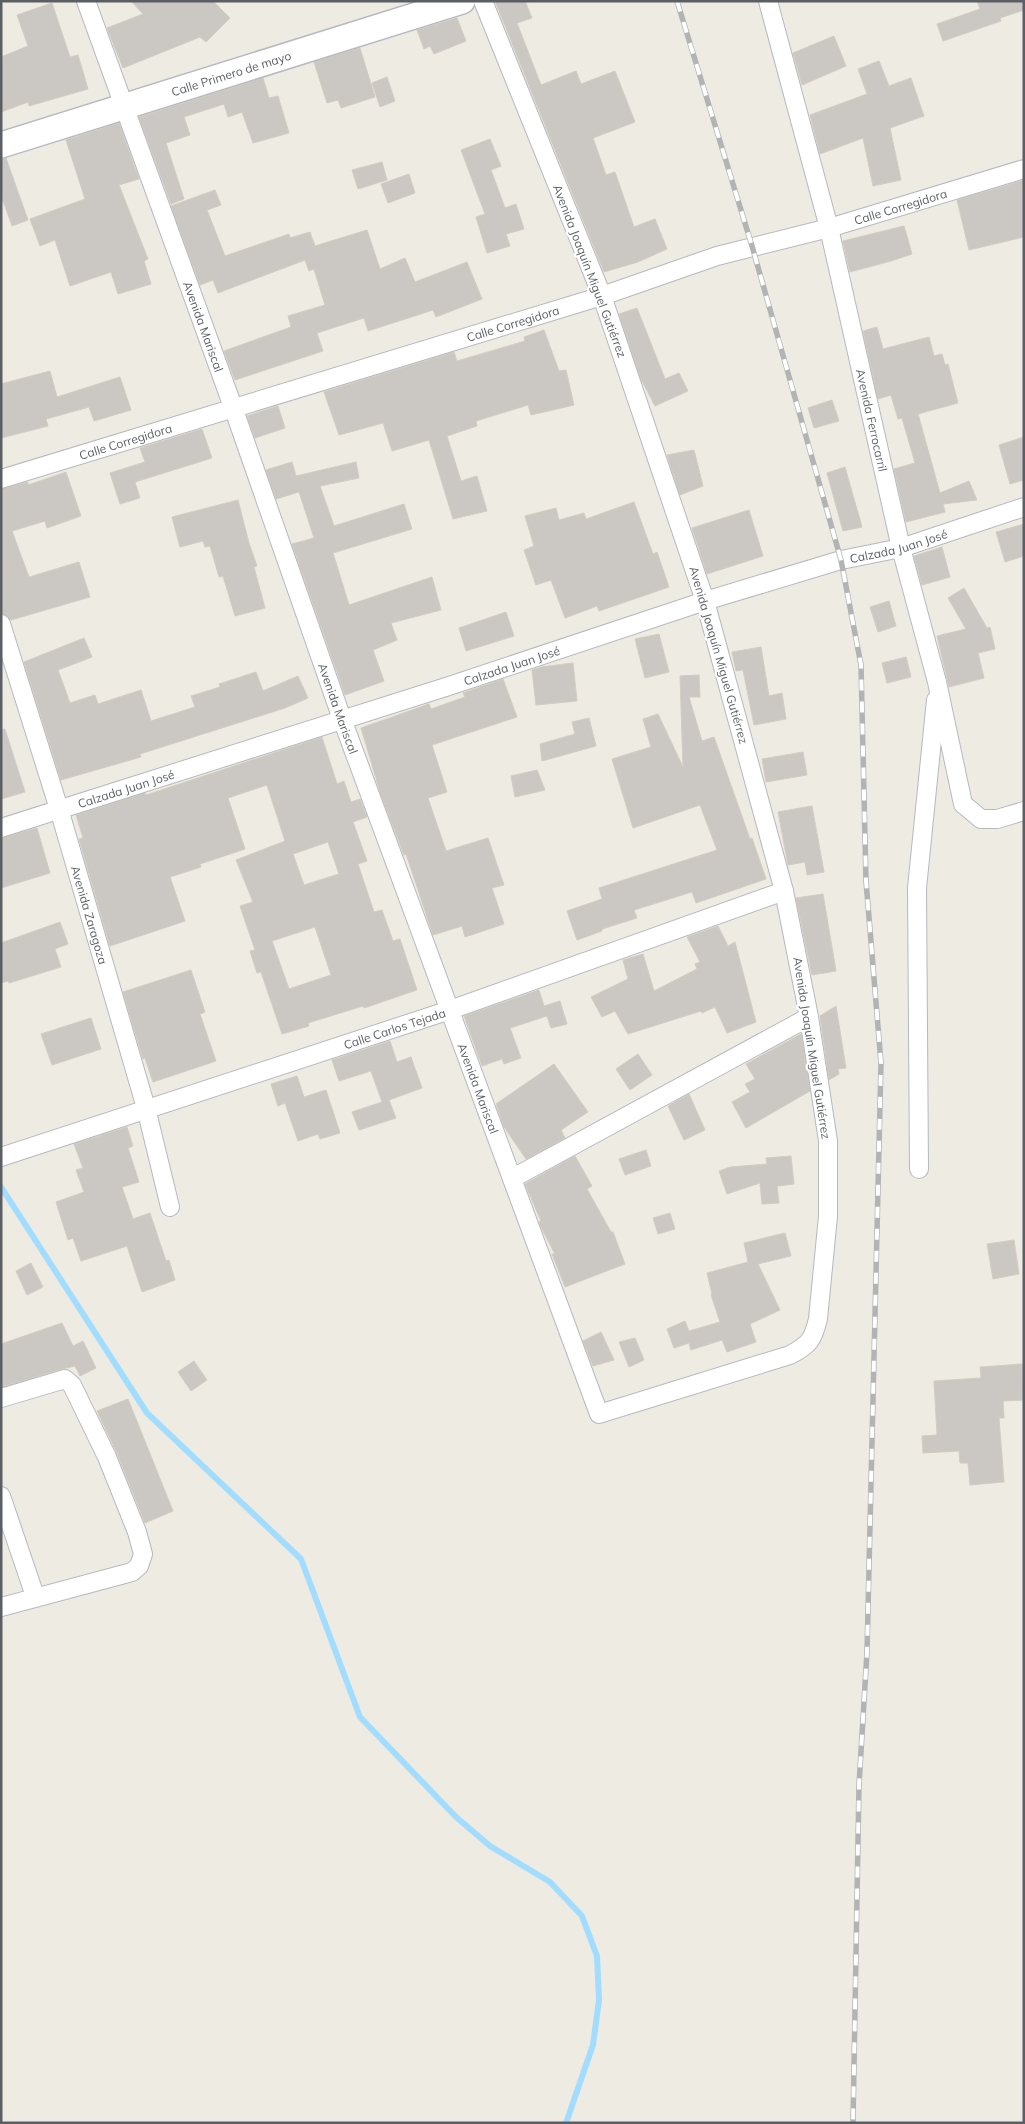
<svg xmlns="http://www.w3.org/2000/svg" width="1025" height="2124" font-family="Mulish,sans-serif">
	<rect width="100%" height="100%" fill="#eeebe3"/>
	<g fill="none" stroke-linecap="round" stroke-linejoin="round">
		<path stroke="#a2ddff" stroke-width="6" d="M1,1187L147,1413L301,1559L360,1717L456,1817L490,1846L550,1882L582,1916L597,1956L599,2000L593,2045L566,2123"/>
	</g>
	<path fill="#cbc7c2" stroke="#d3ccc1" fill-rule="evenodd" d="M131,1H213L230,18L206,42L200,37L123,68L107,28L143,14Z
		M495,1H525L532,18L517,23L541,85L576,71L581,84L615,71L635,122L593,138L606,175L615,172L634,227L655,219L667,249L638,262L604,272Z
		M977,1H1024V10L1000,18L1001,21L943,41L937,24L980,9Z
		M52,3L70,57L78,55L88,89L29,106L28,102L1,112V57L28,46L17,15Z
		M457,18L466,41L434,54L430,46L424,49L417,30Z
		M834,36L846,66L802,85L793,53Z
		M360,48L375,97L341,108L338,100L327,103L314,62Z
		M879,61L889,86L911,78L924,116L890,128L901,180L873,186L863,138L820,154L810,115L867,94L858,69Z
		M387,77L395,101L380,107L372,83Z
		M263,78L269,98L278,96L289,133L253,143L242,112L228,117L224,104L184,117L190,135L166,143L184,199L171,204L139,117Z
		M119,123L139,179L119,185L148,259L144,261L151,284L118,294L111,272L70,286L55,240L40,246L30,219L85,199L66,140Z
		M490,139L501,166L491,170L505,208L516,204L524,229L506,234L510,246L487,253L476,217L485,214L461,150Z
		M6,158L28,220L12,226L1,195V159Z
		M382,162L387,180L358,189L352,170Z
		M409,174L415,193L388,203L381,184Z
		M1024,180V237L969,250L957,200Z
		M215,190L221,205L207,210L225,256L289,234L290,238L310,232L315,246L367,230L380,269L405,258L415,282L467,262L482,299L436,317L433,310L368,331L364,318L317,333L323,351L235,380L224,351L291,327L288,316L325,305L314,269L309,271L305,260L218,293L213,280L200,285L171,206Z
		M904,226L912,254L891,261L850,272L843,241Z
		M637,308L665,379L679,373L688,391L655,406L641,379L619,314Z
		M877,327L883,349L929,337L934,356L942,354L945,365L948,364L958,403L918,414L940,493L969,481L977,500L943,504L945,512L906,522L894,469L915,463L902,418L898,419L891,395L878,399L863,331Z
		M544,330L559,371L566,370L574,405L531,415L528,405L476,421L477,426L447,436L461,481L477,476L487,511L453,519L429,440L392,451L383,423L339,435L324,392L454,352L457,361L525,341L524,337Z
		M50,371L57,397L120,377L131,410L94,421L89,407L46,419L48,426L1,438V384Z
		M832,400L839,421L814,428L808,408Z
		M278,406L285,428L255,438L247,416Z
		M202,429L212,458L135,482L140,498L120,504L110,473L145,462L140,448Z
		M1024,437V480L1010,484L999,445Z
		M694,450L703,486L680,495L667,455Z
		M292,462L296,476L356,462L359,478L320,486L334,526L404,504L412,529L333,553L349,605L432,577L441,610L391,623L397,640L373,650L384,681L345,695L292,544L314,538L299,492L276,499L266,470Z
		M845,467L862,527L843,531L827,473Z
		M66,472L81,516L47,528L45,521L12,531L29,577L79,562L90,597L11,620L3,614L1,607V489L28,482V485Z
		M238,500L249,543L257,566L254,567L265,608L235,616L223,576L219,577L210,546L205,547L203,541L180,547L172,517Z
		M634,502L653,554L657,552L669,587L599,611L597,606L565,618L551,580L536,585L524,550L534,546L525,516L556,508L559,520L584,513L586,519Z
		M749,510L763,556L707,574L692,528Z
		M1024,524V556L1005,562L996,532Z
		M942,547L950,577L922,585L914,556Z
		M964,588L987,628L990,627L995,649L978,653L984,678L949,687L937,636L966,629L948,598Z
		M889,601L896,626L878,632L870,607Z
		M506,612L514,636L466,651L459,628Z
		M659,634L669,672L645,678L635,639Z
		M84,638L92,657L58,670L70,703L95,695L98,704L141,690L151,721L195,707L191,696L220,687L219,684L256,672L263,691L298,676L308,698L285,708L140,754L141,757L61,780L24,662Z
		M761,647L769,696L782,693L786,719L754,725L743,670L736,671L732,652Z
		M906,657L911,677L887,683L882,663Z
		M573,663L577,701L536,705L532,670L541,667Z
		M699,675L700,697H689L702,741L714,737L750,839L752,838L766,879L696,903L692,892L634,910L637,918L602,929V931L577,940L567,911L602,899L599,888L717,850L700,805L633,828L612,759L651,747L643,719L658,714L683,767L680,676Z
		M503,679L517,717L432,745L447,792L428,798L446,851L488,838L504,885L492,888L504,924L465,937L462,926L433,935L406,854L404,855L380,792L361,728L429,704L431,709L465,697L463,693Z
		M589,718L596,746L542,761L540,744L575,734L572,722Z
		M5,729L25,792L1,799V730Z
		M322,737L337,784L344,781L351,802L360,799L367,817L353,822L367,861L358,864L374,912L382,910L393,941L400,939L417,990L364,1008L363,1006L308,1023L309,1026L282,1034L261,972L257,973L250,951L255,950L240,906L253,902L236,860L285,841L267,785L228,798L245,849L200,864L201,867L170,877L185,921L110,946L79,839L83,838L76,815L145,793L146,795ZM328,842L339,874L304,885L293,854ZM315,927L331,975L289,989L272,941Z
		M803,752L807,775L766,782L762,759Z
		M537,770L545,790L515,797L511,776Z
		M812,806L824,872L807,875L805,862L788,865L778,812Z
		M37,828L50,873L1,888V838Z
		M823,894L836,971L812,975L796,898Z
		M60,922L68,944L55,949L61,967L9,983L8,981L1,983V943Z
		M718,926L728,946L735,942L756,1022L727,1033L715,1007L702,1013L701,1011L628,1034L615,1011L602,1017L591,997L628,979L623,960L643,954L654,991L697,969L695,964L700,962L687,937Z
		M191,970L205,1012L200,1014L216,1061L153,1082L145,1058L143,1059L123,992Z
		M539,990L544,1006L560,1001L567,1024L551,1028L547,1016L510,1028L521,1058L504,1064L502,1059L482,1066L464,1016Z
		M836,1006L846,1068L838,1069L839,1074L829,1080L820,1016Z
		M91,1018L101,1049L52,1065L41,1034Z
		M801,1034L810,1091L746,1128L732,1102L750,1092L745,1084L755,1079L746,1064Z
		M390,1041L397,1062L411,1057L422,1088L389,1100L396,1118L359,1130L352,1112L382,1102L371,1071L339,1081L332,1060Z
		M638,1054L652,1075L630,1090L616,1069Z
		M554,1064L588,1112L561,1130L565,1138L526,1159L504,1127L496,1104Z
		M297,1076L304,1097L326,1090L340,1133L320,1139L318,1134L298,1141L285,1103L278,1106L271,1084Z
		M689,1094L705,1130L684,1140L668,1106Z
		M127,1127L133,1146L128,1148L139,1182L122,1187L133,1219L150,1213L166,1261L169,1260L175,1280L142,1292L127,1246L81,1261L73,1238L68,1240L56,1202L84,1192L76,1170L83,1168L74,1144Z
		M646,1150L651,1166L625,1175L619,1159Z
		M575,1156L592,1186L587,1189L611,1232H613L625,1264L565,1287L552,1254H555L544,1233L539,1222L541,1221L525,1184Z
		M791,1156L794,1184L777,1186L779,1203L762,1204L760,1183L727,1194L719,1171L730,1167L767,1164L766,1158Z
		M670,1213L675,1229L658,1234L653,1218Z
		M785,1233L791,1256L758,1264L780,1310L750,1324L756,1342L727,1352L722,1340L691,1350L689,1343L674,1348L667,1329L685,1321L689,1331L720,1322L711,1295L712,1294L707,1273L748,1262L744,1243Z
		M1014,1240L1019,1274L993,1279L987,1244Z
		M31,1263L43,1287L27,1295L16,1271Z
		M62,1323L73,1346L83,1341L96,1368L80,1376L75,1366L62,1369L1,1387V1344Z
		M601,1332L614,1360L593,1366L583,1341Z
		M635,1338L644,1360L629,1367L619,1342Z
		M194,1361L207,1380L191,1391L178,1372Z
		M1022,1364L1024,1400L1003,1401L1004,1418H999L1004,1482L970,1485L968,1463H960L959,1451L923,1453L922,1436L937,1435L934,1381L981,1378L980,1367Z
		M128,1399L173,1511L145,1523L117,1453L97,1411Z"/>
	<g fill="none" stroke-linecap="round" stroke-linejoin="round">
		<defs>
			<g id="street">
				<path id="s1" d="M86,1L233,407L342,719L599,1414L790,1355C809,1345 813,1340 818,1319L828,1216V1141L809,1017L784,891L705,601L602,296L483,1"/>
				<path id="s2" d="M768,1L829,228L901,548L937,682L963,804L981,819H997L1024,811"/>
				<path id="s3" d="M1,479L602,296L717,256L829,228L1024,169"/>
				<path id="s4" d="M1,624L59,809L146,1108L170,1207"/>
				<path id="s5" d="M1,828L449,686L705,601L841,560L901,548L1024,507"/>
				<path id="s6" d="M1,1157L450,1010L784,891"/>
				<path d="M919,1169L917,888L936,700"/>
				<path d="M513,1178L809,1017"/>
				<path d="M1,1398L65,1379L72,1385L107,1457L137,1532L143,1554L139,1566L132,1572L1,1607"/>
				<path d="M1,1496L35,1596"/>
			</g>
			<g id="secondary">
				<path id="s7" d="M1,145L462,1"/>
			</g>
		</defs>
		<use href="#street" stroke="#b5b9bd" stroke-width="20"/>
		<use href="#secondary" stroke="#b6babf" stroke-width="28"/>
		<use href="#street" stroke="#fff" stroke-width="18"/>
		<use href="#secondary" stroke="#fff" stroke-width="25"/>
		<defs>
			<path id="rail" d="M677,1L752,246L841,560L861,665L866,881L881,1063L867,1652L859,1785L853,2123"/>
		</defs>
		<use href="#rail" stroke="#b2b3b4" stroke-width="5.5"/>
		<use href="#rail" stroke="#fff" stroke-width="4" stroke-dasharray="11" stroke-linecap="butt"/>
	</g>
	<g text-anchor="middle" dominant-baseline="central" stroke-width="4.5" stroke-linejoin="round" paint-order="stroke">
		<g font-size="12" fill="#5b5f64" stroke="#fff">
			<text stroke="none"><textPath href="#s7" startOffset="241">Calle Primero de mayo</textPath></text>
			<text stroke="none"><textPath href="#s3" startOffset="940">Calle Corregidora</textPath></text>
			<text transform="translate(590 271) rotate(69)">Avenida Joaquín Miguel Gutiérrez</text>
			<text stroke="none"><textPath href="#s3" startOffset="535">Calle Corregidora</textPath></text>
			<text stroke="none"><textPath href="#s1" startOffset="346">Avenida Mariscal</textPath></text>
			<text stroke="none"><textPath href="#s2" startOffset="432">Avenida Ferrocarril</textPath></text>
			<text stroke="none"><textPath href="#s3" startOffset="130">Calle Corregidora</textPath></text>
			<text stroke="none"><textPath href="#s5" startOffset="941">Calzada Juan José</textPath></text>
			<text transform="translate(719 655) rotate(74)">Avenida Joaquín Miguel Gutiérrez</text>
			<text stroke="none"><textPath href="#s5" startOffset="536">Calzada Juan José</textPath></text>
			<text stroke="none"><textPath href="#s1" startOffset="751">Avenida Mariscal</textPath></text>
			<text stroke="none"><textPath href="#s5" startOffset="131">Calzada Juan José</textPath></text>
			<text stroke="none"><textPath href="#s4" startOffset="304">Avenida Zaragoza</textPath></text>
			<text stroke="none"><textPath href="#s6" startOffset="414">Calle Carlos Tejada</textPath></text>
			<text transform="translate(812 1048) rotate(81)">Avenida Joaquín Miguel Gutiérrez</text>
			<text stroke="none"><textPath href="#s1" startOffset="1156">Avenida Mariscal</textPath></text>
		</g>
	</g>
	<rect width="1025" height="2124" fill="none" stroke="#5b5f64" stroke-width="5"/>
</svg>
